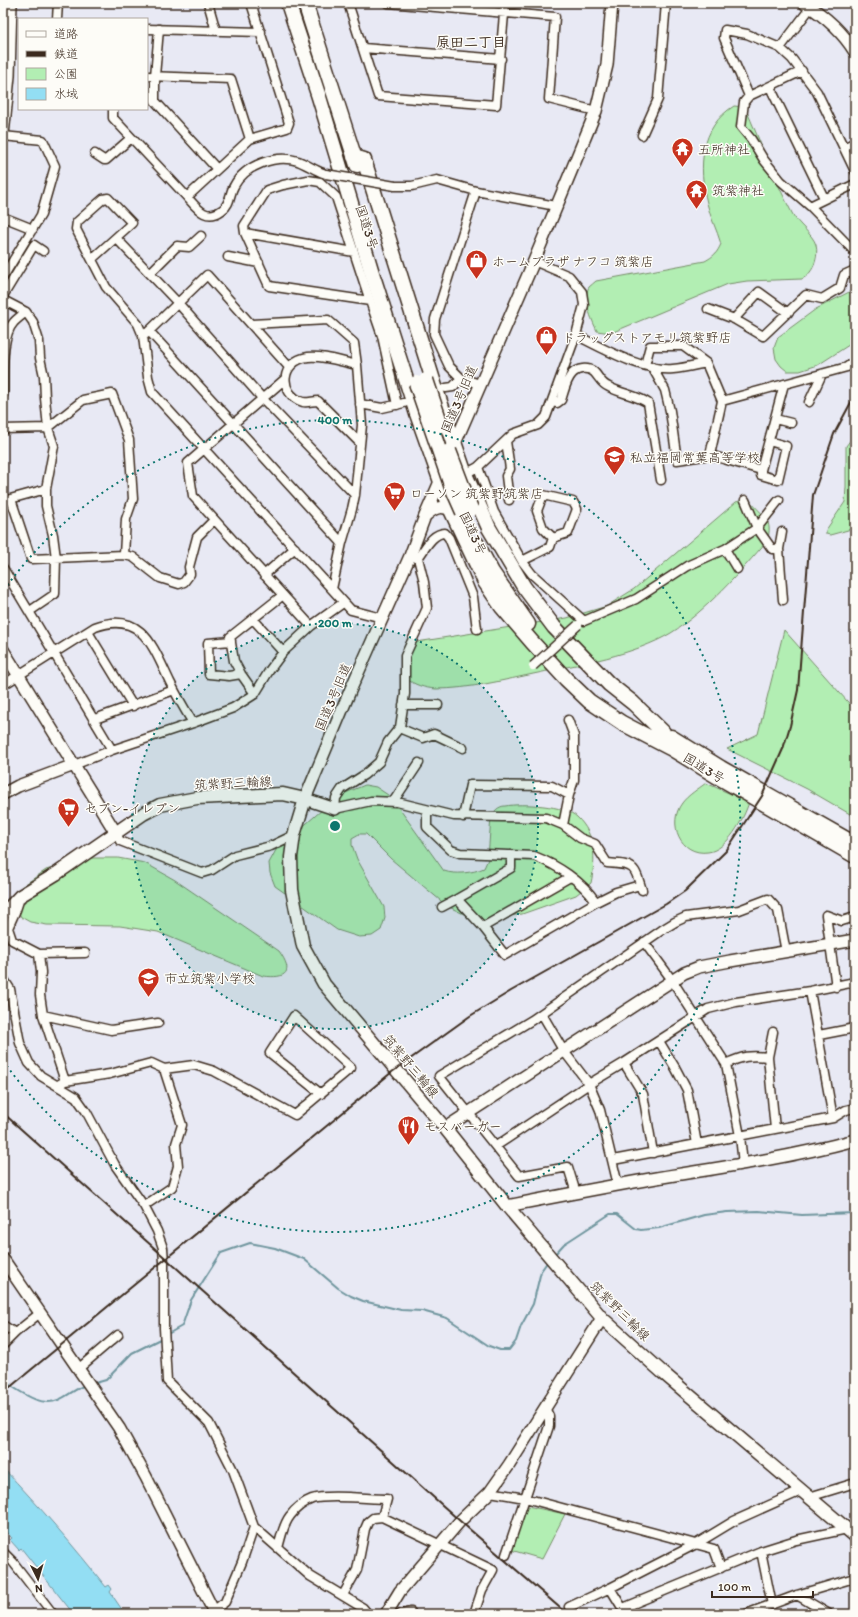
<svg xmlns="http://www.w3.org/2000/svg" width="858" height="1617" font-family="Itim,'Klee One',sans-serif">
	<rect width="100%" height="100%" fill="#e8e9f4"/>
	<filter id="ink" filterUnits="userSpaceOnUse"><feTurbulence type="fractalNoise" baseFrequency=".025" numOctaves="2"/><feDisplacementMap in="SourceGraphic" scale="8" xChannelSelector="R" yChannelSelector="G"/><feConvolveMatrix kernelMatrix="1 2 1 2 8 2 1 2 1" color-interpolation-filters="sRGB"/></filter>
	<g filter="url(#ink)">
		<path fill="#b2eeb3" stroke="#768c68" d="M734,106L745,107C761,143 774,179 792,213C797,224 813,234 816,245C819,257 813,274 802,279L747,281L728,284L611,333L597,331C592,320 582,299 589,287C591,285 594,283 596,281L705,261C714,256 717,253 721,244C717,230 710,217 707,203C698,167 700,127 734,106Z
			M855,289V341L818,365L800,371H787L781,366L776,359L774,348L778,337L816,309Z
			M855,434V528L830,535L826,534V530L845,502L846,487V446Z
			M743,500L750,501C763,516 774,520 767,541C741,571 705,612 671,633C635,655 579,664 538,673C504,680 470,689 436,689C424,688 415,685 405,678L406,647L417,642L567,618L607,606L634,589L736,502Z
			M784,630L855,710V817L807,789L727,749L758,734Z
			M706,783L749,802C744,819 727,850 708,852C680,856 667,823 682,803C688,795 698,789 706,783Z
			M365,785L376,787L391,797L444,871C455,875 473,873 484,868L488,859L491,816C494,811 499,806 505,806C522,803 565,805 577,817C596,835 596,859 591,883L576,895L522,914L484,920L470,917L447,906L391,859L366,834H359L352,838V845L357,859L384,907L385,918L381,930L372,936L359,937L337,930L275,886L270,873L269,863L276,850L338,796Z
			M87,858H118L145,863L175,880L279,951C294,972 287,979 263,976L158,932L120,926L47,925L30,922L21,917L16,907V898L21,887L46,870Z
			M527,1506L565,1514L542,1559L511,1550Z"/>
		<path fill="#93def3" stroke="#70969e" d="M3,1468C40,1507 73,1545 106,1587L109,1585L112,1589L110,1592L125,1614H70L72,1612L21,1548L19,1550L10,1540L12,1538L3,1529Z"/>
		<g fill="none" stroke-linecap="round" stroke-linejoin="round">
			<path stroke="#70969e" stroke-width="2" d="M554,1255L564,1244L610,1214H617L636,1229L641,1230L659,1228L704,1215L727,1212L759,1211L802,1215L855,1213
				M166,1335L182,1326L191,1300L221,1253L250,1243L275,1248L304,1259L338,1288L351,1296L363,1301L401,1310L422,1311L447,1318L489,1346L500,1350H509L516,1341L521,1326L533,1304L541,1271L548,1261
				M3,1381C19,1390 39,1408 58,1400C68,1396 76,1388 86,1385
				M92,1384L106,1380L132,1353L162,1338"/>
			<path stroke="#c5c3c9" stroke-width="8" stroke-dasharray="8 4" stroke-linecap="butt" d="M561,1614L569,1607"/>
			<defs>
				<path id="street" d="M208,3L216,31
					M348,3L378,96L496,105L505,3
					M388,3L555,17L549,99L596,111
					M57,19L58,3
					M147,29L261,32
					M159,29L155,76V101L217,169
					M363,48L501,59
					M780,48L811,7
					M802,71L749,96L744,102L741,127L751,139L764,160L781,181L810,206L855,252
					M147,76L231,79L250,139
					M770,87L824,198
					M749,96L724,38L725,30L747,34L780,48L792,59L817,92L855,171
					M113,109V118L187,197L250,139L287,128L289,123L251,3
					M642,135L658,99L666,3
					M3,136L43,140L55,166L41,215L3,277
					M844,148L855,142
					M95,154L104,160H106L131,138
					M395,186H412L437,180L476,191L556,206
					M476,191L435,319L434,334L449,366L461,378L480,384
					M187,197C197,208 206,222 222,210C231,204 229,194 234,186C245,165 276,154 298,161C306,164 315,170 323,173
					M810,206L855,184
					M3,217L33,229
					M245,233L354,252
					M116,238L178,303L262,398L355,495
					M228,257L259,263
					M92,259L132,223L108,198L103,199L77,222L76,229L106,287L138,324L143,336L148,377L152,392L351,610L382,618
					M150,273L177,246L189,247L201,236
					M3,296L34,245L43,251
					M3,300L26,312L33,322L39,341L40,358L44,376L45,398L48,428L54,446L46,489V506L53,535L56,558L55,594L30,611
					M370,301L336,197L320,182L308,180L283,185L267,190L244,226L245,233L269,286L370,301L382,336L397,405
					M708,309L734,319L763,336L806,295L822,299L840,288L844,275L855,270
					M734,319L759,292L788,313
					M251,324L328,320L354,343L357,365L362,425L355,495L352,509L342,543L332,589
					M149,331L342,543
					M146,334L207,275L289,367
					M576,335C602,348 644,372 673,369C684,368 696,365 706,363L722,401L847,367L855,361
					M357,365C342,362 323,355 308,357C280,361 278,394 303,402C307,403 313,401 318,401L359,442
					M645,365L650,346H683L706,363
					M652,367L665,390L670,411L677,460L710,455L761,470L784,384
					M285,379L188,463L193,496L311,626
					M446,388L453,387L461,378
					M3,395C4,375 0,337 14,322C18,318 22,315 26,312
					M552,402L557,403L561,400C564,392 566,380 572,374C577,368 588,367 594,372C599,377 601,384 609,387C622,394 636,395 648,403L661,480
					M809,402L822,374
					M360,404L382,408L404,403
					M775,419L791,423
					M3,429L48,428L83,400L112,394L129,440L133,499L126,519L124,555L31,559L11,499
					M506,441L510,469L506,476L509,500
					M710,455L722,401
					M478,467L494,512L522,561L550,547L553,538L543,528L537,511L543,495L573,502L577,509L568,533L553,538
					M761,470V475L778,480L786,446L769,441
					M465,474L478,467L513,434L538,425L546,417L576,335L584,305L582,292L569,276L534,261
					M779,500L757,528L772,549H779L782,532
					M3,501L46,489
					M725,549L757,528L745,500
					M779,549L783,600
					M124,555L133,557L160,578L179,584L184,582L190,574L189,567L197,537L214,520
					M410,556L418,558L424,582L427,608L405,656V694L400,727L388,742L379,762L364,775L342,789L336,798L335,809L371,801L397,802L454,816L546,818L563,825L580,838L595,844L607,863C634,865 634,864 642,890
					M418,558C425,549 432,533 445,533L449,538L473,597L477,629
					M522,561L532,574L584,621L636,599L687,566L725,549L737,569
					M3,568L112,750
					M264,575L295,548
					M253,619L283,652
					M88,632L133,706
					M231,641L208,643L209,674L229,676L241,674
					M3,685L95,627C142,610 153,647 170,682C177,696 185,710 193,723
					M255,694L241,674L234,661L230,637L283,595
					M403,705H438
					M95,719L174,690
					M568,720L574,736V780L569,795
					M399,728L423,738L434,734L463,748
					M74,765L112,750L193,723L233,708L255,694L269,671L283,652L311,626L343,603
					M393,802L419,763
					M427,810V827L451,850L460,853L534,856C557,865 582,881 596,902L505,955L483,927L570,877
					M463,817L470,785L552,786L569,795L563,825
					M116,833L120,841L202,873L212,870L235,855L271,846L294,835
					M20,898L16,910L8,928L12,940L39,954L85,953
					M596,902L616,892L640,885
					M442,907L457,899
					M483,927L457,899L511,868V855
					M644,942L672,980L726,1064L740,1136L743,1164
					M39,954L41,972L40,995L43,1015L65,1081
					M3,978L10,989L20,1043L29,1063L41,1076L76,1097L86,1111L115,1165L144,1206L157,1231L163,1248L164,1262V1328L167,1381L209,1423L233,1470L254,1527L310,1576L363,1608L368,1614
					M836,987L826,915L842,921L855,917
					M810,991L833,1118
					M542,1014L563,1050L589,1084L600,1110L618,1185
					M43,1015L111,1030L158,1023
					M773,1032L768,1057L775,1129
					M819,1035L855,1028
					M659,1041L676,1069L687,1090L697,1144
					M624,1063L643,1094L653,1153
					M726,1064C742,1056 750,1055 768,1057
					M58,1085L65,1081L110,1074L151,1063L164,1069L194,1065L214,1071L295,1115L351,1068L294,1016L270,1053L321,1094
					M496,1146L589,1084L624,1063L708,1009L736,1002L810,991L855,982
					M613,1160L833,1118L846,1110L855,1108
					M576,1193L568,1167L519,1176L439,1076L532,1020L662,930L675,922L686,917L739,910L768,899L778,910L786,952
					M144,1206L172,1187L178,1166L176,1144L182,1125L164,1069
					M3,1325L15,1333
					M3,1345L15,1333L40,1313
					M78,1369L118,1335
					M490,1492L525,1498L714,1549L721,1568
					M809,1497L855,1483
					M278,1548C281,1537 283,1525 290,1516C295,1509 304,1502 312,1499C328,1494 369,1499 387,1499L382,1517
					M761,1551L772,1605
					M3,1552L13,1562L53,1614
					M506,1555L549,1426V1416L545,1408
					M610,1588L626,1614
					M343,1595L357,1570L365,1529L368,1522L373,1518L382,1517L493,1570L482,1590L474,1614
					M797,1595L829,1614
					M569,1607L610,1588L696,1544L734,1521L801,1491
					M623,1608L761,1551L796,1540L847,1529
					M213,1611L225,1602L242,1562L254,1527
					M401,1614L411,1612V1614
					M746,1614L797,1595L851,1579L855,1577"/>
				<path id="secondary" d="M804,3C825,16 842,31 855,52
					M3,135L9,76L11,3
					M453,448L534,261L596,111L607,65L612,3
					M425,516C434,508 440,505 451,510
					M3,650L116,833
					M3,794L18,786L74,765
					M335,809L305,799L350,691L410,556L425,516L442,477
					M445,1128L684,973L699,967L730,961L855,940
					M507,1206C558,1196 610,1186 662,1177C726,1167 792,1157 855,1140
					M3,1259L119,1428L146,1477L215,1614
					M386,1614L400,1591L431,1555L460,1521L490,1492L509,1465L602,1318"/>
				<path id="primary" d="M3,914L20,896L56,874L143,814L160,805L197,798L283,794L305,799L294,835L291,857L292,890L303,946L324,984L445,1128L507,1206L602,1318L662,1372L855,1536"/>
				<path id="highway" d="M288,3L319,97L372,273L417,414L451,510L485,582L502,607L532,642L566,679L589,701L622,723L670,748
					M305,3L357,165
					M354,157L364,160L438,396L465,474L489,528L524,587L554,627L609,684L633,703L663,732
					M477,544L492,572L528,624
					M671,737L721,768L855,844
					M662,743L718,777L855,856"/>
			</defs>
			<use href="#street" stroke="#3b2a1e" stroke-width="11"/>
			<use href="#secondary" stroke="#3b2a1e" stroke-width="14"/>
			<use href="#primary" stroke="#3b2a1e" stroke-width="15"/>
			<use href="#highway" stroke="#3b2a1e" stroke-width="17"/>
			<use href="#street" stroke="#fdfcf7" stroke-width="8"/>
			<use href="#secondary" stroke="#fdfcf7" stroke-width="11"/>
			<use href="#primary" stroke="#fdfcf7" stroke-width="12"/>
			<use href="#highway" stroke="#fdfcf7" stroke-width="14"/>
			<path stroke="#3b2a1e" stroke-width="2" d="M3,1113L460,1521L567,1614
				M3,1393L392,1072L470,1016L511,991L666,904L685,891L726,851L762,796L783,749L790,726L798,690L813,495L834,434L855,395"/>
			<defs>
				<path id="street-bridge" d="M326,174L395,186
					M533,666L578,625"/>
				<path id="highway-bridge" d="M426,380L441,425
					M416,383L451,485L463,512
					M449,451L471,509"/>
			</defs>
			<use href="#street-bridge" stroke="#3b2a1e" stroke-width="11" stroke-linecap="butt"/>
			<use href="#highway-bridge" stroke="#3b2a1e" stroke-width="17" stroke-linecap="butt"/>
			<use href="#street-bridge" stroke="#fdfcf7" stroke-width="8"/>
			<use href="#highway-bridge" stroke="#fdfcf7" stroke-width="14"/>
		</g>
	</g>
	<circle cx="335" cy="826" r="203" fill="#0f766e" fill-opacity=".12"/>
	<g fill="none" stroke="#0f766e" stroke-width="2" stroke-dasharray="2 4">
		<circle cx="335" cy="826" r="203"/>
		<path d="M4 590A406 406 0 1 1 4 1062"/>
	</g>
	<defs>
		<symbol id="temple-pin" viewBox="-11 -11 22 30"><path d="M0 17L-7.5 6A9.5 9.5 0 1 1 7.5 6Z" fill="#c8321e" stroke="#fdfcf7"/><path d="M0-6L5-2H3V0L6.5 2.5H4V6H1.5V3h-3V6H-4V2.5H-6.5L-3 0V-2H-5Z" fill="#fff"/></symbol>
		<symbol id="shop-pin" viewBox="-11 -11 22 30"><path d="M0 17L-7.5 6A9.5 9.5 0 1 1 7.5 6Z" fill="#c8321e" stroke="#fdfcf7"/><path d="M-5-2.5h2.3a2.7 3.5 0 0 1 5.4 0H5L5.5 6h-11ZM-1.5-2.5h3a1.5 2.3 0 0 0-3 0Z" fill="#fff"/></symbol>
		<symbol id="school-pin" viewBox="-11 -11 22 30"><path d="M0 17L-7.5 6A9.5 9.5 0 1 1 7.5 6Z" fill="#c8321e" stroke="#fdfcf7"/><path d="M0-5L7-2L0 1L-7-2ZM-4 1L0 2.5L4 1V4Q0 6-4 4Z" fill="#fff"/></symbol>
		<symbol id="supermarket-pin" viewBox="-11 -11 22 30"><path d="M0 17L-7.5 6A9.5 9.5 0 1 1 7.5 6Z" fill="#c8321e" stroke="#fdfcf7"/><path d="M-6-5.5h2.5l.6 2H6L4.5 2H-2.5L-4.4-4H-6ZM-1.5 3.2a1.3 1.3 0 1 0 .1 0ZM3 3.2a1.3 1.3 0 1 0 .1 0Z" fill="#fff"/></symbol>
		<symbol id="restaurant-pin" viewBox="-11 -11 22 30"><path d="M0 17L-7.5 6A9.5 9.5 0 1 1 7.5 6Z" fill="#c8321e" stroke="#fdfcf7"/><path d="M-5-6h1v4h1v-4h1v4h1v-4h1v5L-1.5 .5V6h-2V.5L-5-1ZM5-6V6H3V1.5H1.5Q1.5-4 5-6Z" fill="#fff"/></symbol>
	</defs>
	<g fill-rule="evenodd">
		<use href="#temple-pin" x="670" y="136" width="25" height="34"/>
		<use href="#temple-pin" x="684" y="178" width="25" height="34"/>
		<use href="#shop-pin" x="464" y="248" width="25" height="34"/>
		<use href="#shop-pin" x="534" y="324" width="25" height="34"/>
		<use href="#school-pin" x="602" y="444" width="25" height="34"/>
		<use href="#supermarket-pin" x="382" y="480" width="25" height="34"/>
		<use href="#supermarket-pin" x="56" y="796" width="25" height="34"/>
		<use href="#school-pin" x="136" y="966" width="25" height="34"/>
		<use href="#restaurant-pin" x="396" y="1114" width="25" height="34"/>
	</g>
	<g text-anchor="middle" dominant-baseline="central" stroke-width="3" stroke-linejoin="round" paint-order="stroke">
		<g font-size="13" fill="#3b2a1e" stroke="#fdfcf7" text-anchor="start">
			<text x="698" y="149">五所神社</text>
			<text x="712" y="190">筑紫神社</text>
			<text x="492" y="261">ホームプラザ ナフコ 筑紫店</text>
			<text x="562" y="337">ドラッグストアモリ筑紫野店</text>
			<text x="630" y="457">私立福岡常葉高等学校</text>
			<text x="410" y="493">ローソン 筑紫野筑紫店</text>
			<text x="84" y="808">セブン-イレブン</text>
			<text x="164" y="978">市立筑紫小学校</text>
			<text x="424" y="1126">モスバーガー</text>
		</g>
		<g font-size="13" fill="#3b2a1e" stroke="#fdfcf7">
			<text transform="translate(367 227) rotate(72)">国道3号</text>
			<text transform="translate(459 399) rotate(-67)">国道3号旧道</text>
			<text transform="translate(473 533) rotate(65)">国道3号</text>
			<text transform="translate(333 697) rotate(-67)">国道3号旧道</text>
			<text transform="translate(704 768) rotate(31)">国道3号</text>
			<text transform="translate(233 783) rotate(-3)">筑紫野三輪線</text>
			<text transform="translate(411 1066) rotate(50)">筑紫野三輪線</text>
			<text transform="translate(620 1311) rotate(45)">筑紫野三輪線</text>
		</g>
		<g font-size="14" font-weight="bold" fill="#3b2a1e" stroke="#fdfcf7">
			<text x="471" y="42">原田二丁目</text>
		</g>
	</g>
	<circle cx="335" cy="826" r="6" fill="#0f766e" stroke="#fdfcf7" stroke-width="2"/>
	<g font-size="12" text-anchor="middle" font-weight="bold" fill="#0f766e" stroke="#fdfcf7" stroke-width="3" stroke-linejoin="round" paint-order="stroke">
		<text x="335" y="424">400 m</text>
		<text x="335" y="627">200 m</text>
	</g>
	<rect width="858" height="1617" fill="none" stroke="#fdfcf7" stroke-width="16"/>
	<rect x="8" y="8" width="842" height="1601" fill="none" stroke="#3b2a1e" stroke-width="1.5" filter="url(#ink)"/>
	<rect x="18" y="18" width="130" height="92" fill="#fdfcf7" stroke="#afa8a0"/>
	<rect x="26" y="31" width="20" height="6" fill="#fdfcf7" stroke="#afa8a0"/>
	<text x="54" y="38" font-size="12" fill="#3b2a1e">道路</text>
	<rect x="26" y="51" width="20" height="6" fill="#3b2a1e" stroke="#afa8a0"/>
	<text x="54" y="58" font-size="12" fill="#3b2a1e">鉄道</text>
	<rect x="26" y="68" width="20" height="12" fill="#b2eeb3" stroke="#afa8a0"/>
	<text x="54" y="78" font-size="12" fill="#3b2a1e">公園</text>
	<rect x="26" y="88" width="20" height="12" fill="#93def3" stroke="#afa8a0"/>
	<text x="54" y="98" font-size="12" fill="#3b2a1e">水域</text>
	<g transform="translate(38 1579) rotate(175)" stroke="#fdfcf7" stroke-width="3" paint-order="stroke">
	<path d="M0-3L7 15L0 10L-7 15Z" fill="#3b2a1e"/>
	<text y="-6" font-size="11" font-weight="bold" text-anchor="middle" fill="#3b2a1e">N</text>
	</g>
	<path d="M712 1591v6h101v-6" fill="none" stroke="#3b2a1e" stroke-width="2"/>
	<text x="718" y="1591" font-size="12" fill="#3b2a1e" stroke="#fdfcf7" stroke-width="3" paint-order="stroke">100 m</text>
</svg>
